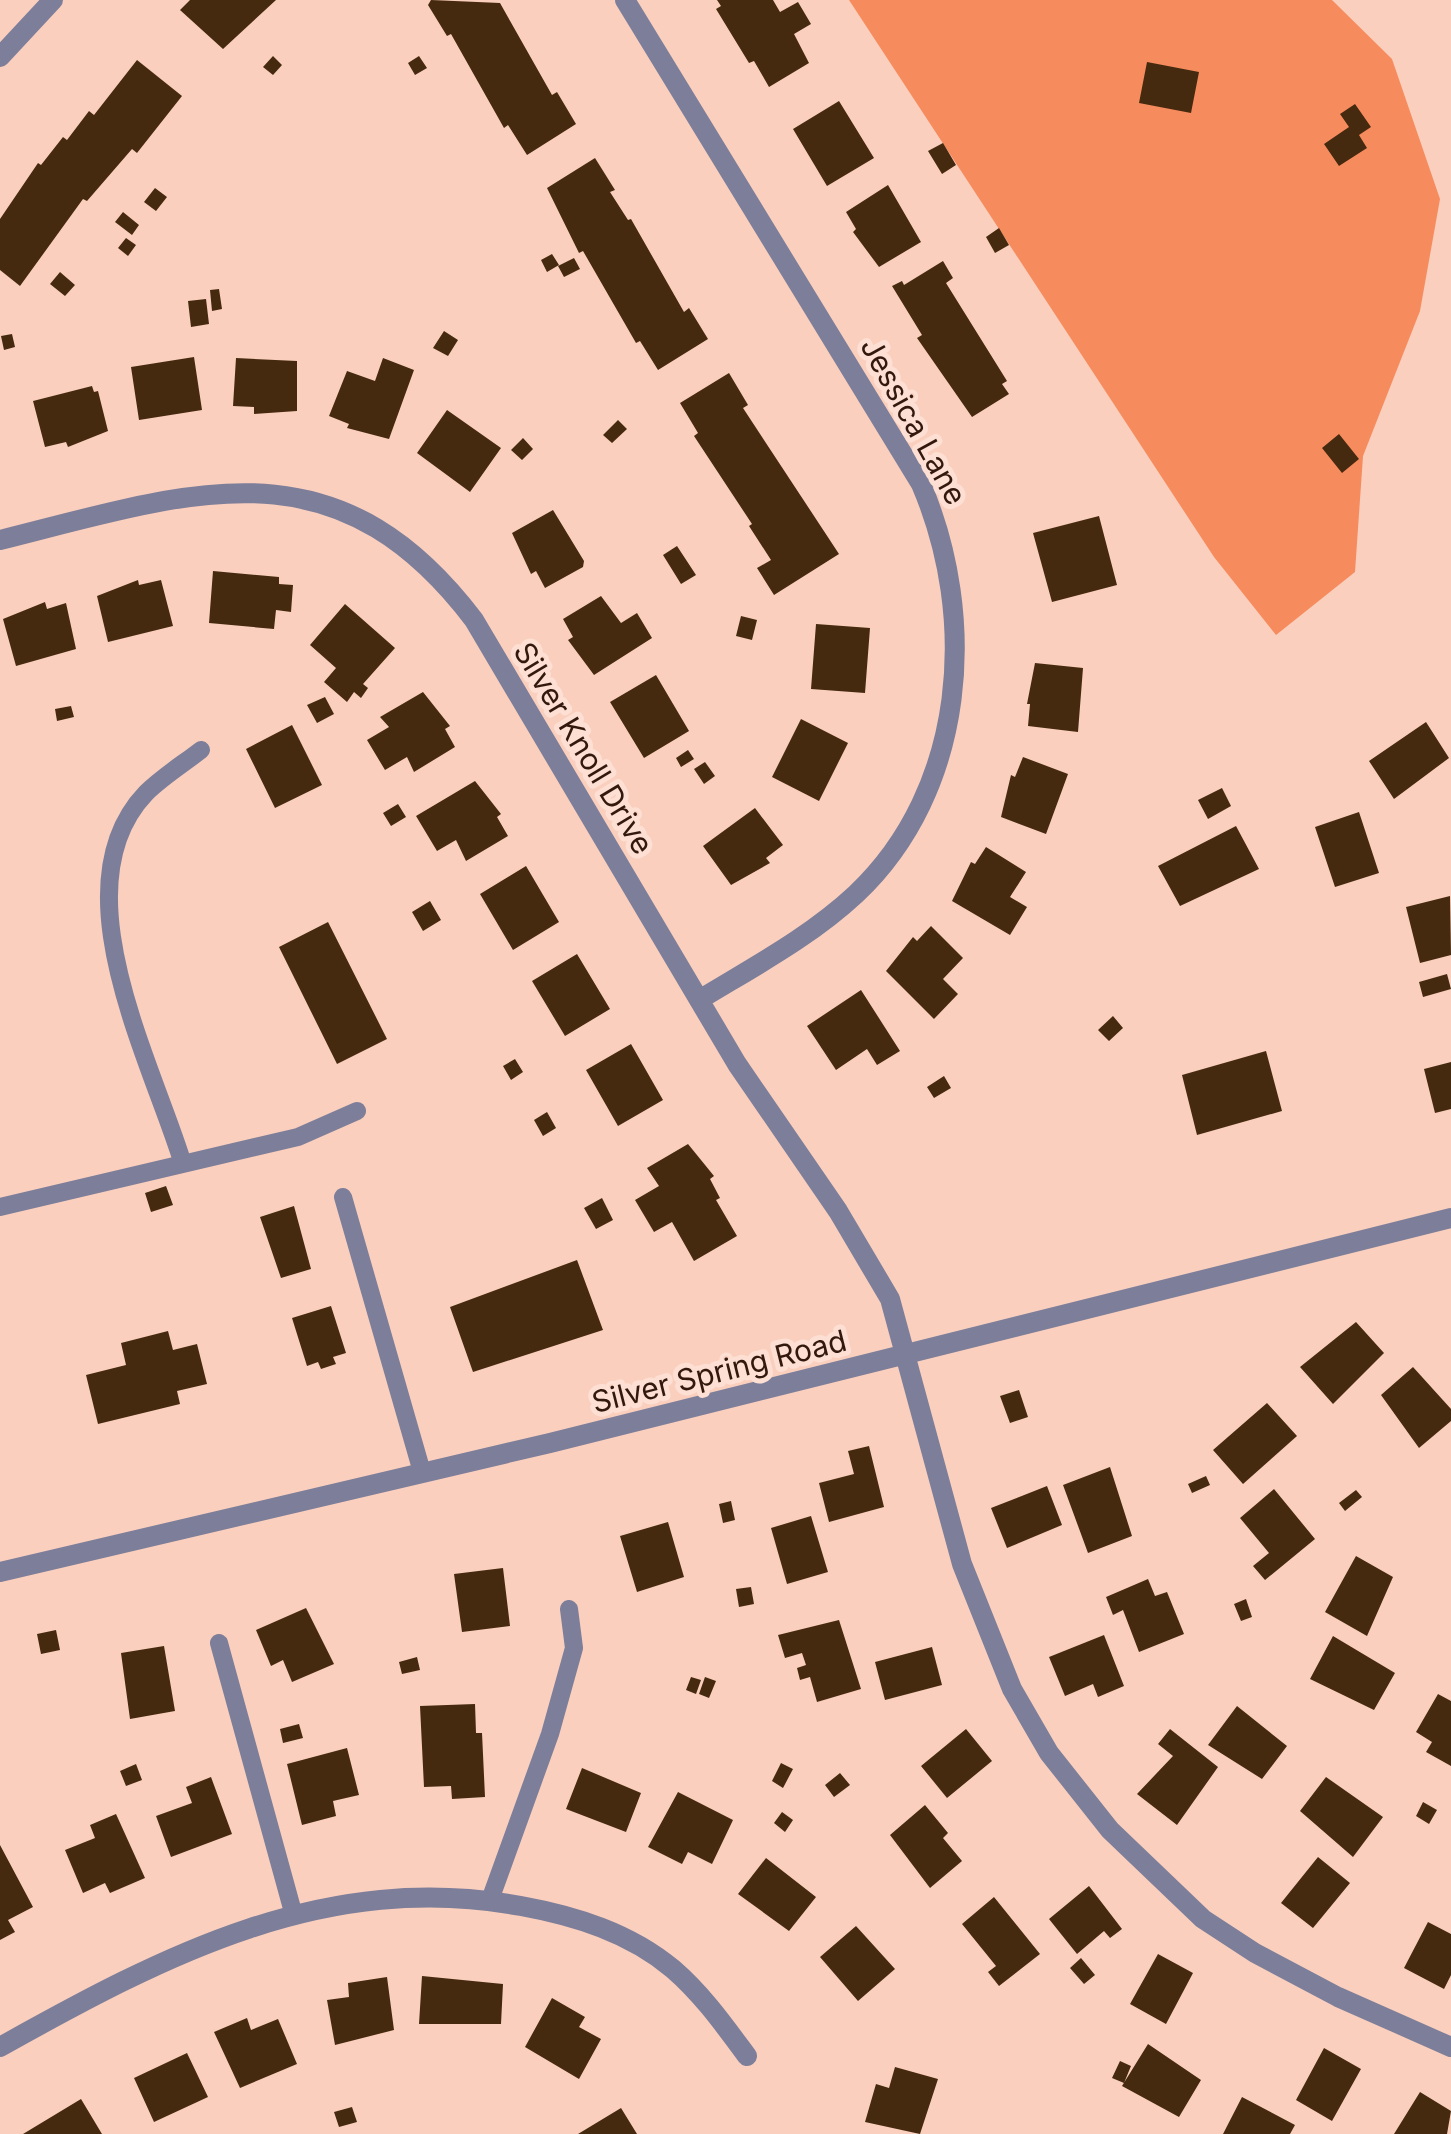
<svg xmlns="http://www.w3.org/2000/svg" width="1451" height="2134" font-family="Inter,sans-serif">
	<rect width="100%" height="100%" fill="#facfbd"/>
	<path fill="#f68c5e" d="M849,0H1332L1392,59L1440,199L1420,311L1363,456L1355,572L1276,635L1214,557Z"/>
	<path fill="#462a0f" d="M190,0H276L223,49L180,10Z
		M431,0L500,3L552,95L557,92L576,124L527,155L508,125L504,128L451,34L447,36L428,5Z
		M717,0H773L780,12L798,2L811,24L794,34L809,63L769,87L754,61L749,63L716,9L721,6Z
		M273,56L282,65L273,75L263,67Z
		M419,56L427,68L415,75L408,63Z
		M137,60L182,96L137,153L132,149L87,201L83,199L20,286L0,270V219L38,163L41,165L63,137L67,140L89,111L94,115Z
		M1147,62L1199,72L1191,113L1139,103Z
		M839,101L874,158L827,186L793,129Z
		M1355,104L1371,127L1359,135L1367,148L1339,166L1324,144L1349,127L1340,114Z
		M943,143L956,165L942,174L928,151Z
		M595,158L615,190L610,192L628,220L631,219L684,312L689,308L708,339L658,370L640,341L636,343L583,251L579,253L547,188Z
		M888,185L921,242L879,267L853,232L856,229L846,212Z
		M155,188L167,197L156,211L144,202Z
		M123,212L139,225L132,235L115,222Z
		M999,228L1009,245L995,253L986,237Z
		M126,238L136,245L128,256L118,248Z
		M552,254L559,265L547,272L541,260Z
		M574,258L580,269L564,277L558,266Z
		M943,261L953,278L946,283L1007,381L1002,384L1009,394L972,417L917,338L922,335L892,286L902,281L904,285Z
		M60,272L75,285L65,296L50,284Z
		M219,289L222,309L212,311L210,290Z
		M206,299L209,324L191,327L188,301Z
		M444,331L458,340L448,356L433,348Z
		M12,334L15,347L4,350L1,336Z
		M194,357L202,410L139,420L131,367Z
		M236,358L297,361V411L254,414V407L233,406Z
		M383,358L414,370L389,439L347,428L349,424L329,416L347,371L375,381Z
		M729,373L748,405L743,408L839,554L774,595L757,568L771,560L749,526L752,524L694,436L698,433L680,403Z
		M92,386L94,392L98,391L108,431L68,447L66,442L45,447L33,401Z
		M447,410L501,448L470,492L417,453Z
		M618,420L627,429L612,443L603,435Z
		M1339,434L1359,459L1342,473L1322,448Z
		M523,438L533,449L522,460L511,450Z
		M553,510L584,561L583,567L545,588L536,571L531,574L512,533Z
		M1099,516L1117,585L1052,602L1033,533Z
		M677,546L696,575L681,584L663,555Z
		M213,571L279,577V584L293,585L291,612L276,610L274,629L209,623Z
		M138,580L139,585L161,580L173,626L108,642L97,596Z
		M601,596L621,623L637,613L652,638L594,675L568,640L573,637L563,619Z
		M45,602L47,609L66,603L76,649L16,666L3,619Z
		M345,604L395,648L363,684L368,688L361,698L354,692L347,702L324,682L336,668L310,645Z
		M741,616L757,620L752,640L736,636Z
		M816,624L870,628L865,693L811,689Z
		M1035,663L1083,668L1078,732L1028,726L1030,704H1027Z
		M656,675L689,731L644,758L610,702Z
		M423,692L450,726L445,729L455,747L414,772L407,757L385,770L367,740L389,727L380,717Z
		M325,697L334,714L317,723L307,705Z
		M71,706L74,717L57,721L55,709Z
		M801,719L848,743L819,801L772,777Z
		M1426,722L1449,758L1394,799L1369,761Z
		M292,725L322,785L275,808L246,749Z
		M688,750L694,759L681,767L676,758Z
		M1023,757L1068,774L1046,834L1001,817L1011,775L1015,777Z
		M705,762L715,776L704,784L694,769Z
		M475,781L501,814L497,817L508,836L466,861L456,840L437,851L416,816Z
		M1222,788L1231,806L1208,819L1198,800Z
		M398,804L406,817L391,826L383,813Z
		M755,808L783,845L766,858L770,863L731,885L703,846Z
		M1359,812L1379,873L1335,887L1315,827Z
		M1236,826L1259,869L1180,906L1158,866Z
		M986,847L1026,872L1010,897L1027,907L1010,935L952,901L971,862L975,864Z
		M526,866L559,922L513,950L480,894Z
		M1450,896L1451,955L1420,963L1406,907Z
		M430,901L441,920L423,931L412,912Z
		M328,922L387,1039L337,1064L279,947Z
		M931,926L963,958L943,979L958,994L934,1019L886,971L913,937L917,941Z
		M577,954L610,1009L565,1036L532,981Z
		M1447,974L1451,989L1423,997L1419,982Z
		M861,990L900,1051L877,1065L867,1049L836,1070L807,1026Z
		M1113,1016L1123,1028L1109,1041L1098,1030Z
		M631,1044L663,1100L618,1126L586,1070Z
		M1266,1051L1282,1111L1197,1135L1182,1075Z
		M515,1059L523,1072L511,1080L503,1066Z
		M1451,1062V1109L1435,1113L1424,1069Z
		M944,1076L951,1088L934,1098L927,1087Z
		M547,1112L556,1128L543,1136L534,1120Z
		M688,1144L714,1176L710,1179L720,1198L716,1200L737,1236L694,1261L672,1222L654,1232L635,1200L659,1186L647,1168Z
		M166,1186L173,1205L151,1212L145,1193Z
		M602,1198L613,1220L596,1229L584,1208Z
		M294,1206L311,1269L281,1278L260,1217Z
		M577,1260L603,1330L473,1372L450,1307Z
		M331,1306L346,1353L333,1357L336,1364L321,1369L318,1362L307,1366L292,1318Z
		M1356,1322L1384,1353L1333,1404L1300,1367Z
		M168,1331L173,1350L197,1344L207,1384L177,1391L180,1404L98,1424L86,1375L126,1365L121,1343Z
		M1413,1367L1451,1409V1421L1419,1448L1381,1395Z
		M1019,1390L1028,1417L1010,1423L1000,1396Z
		M1267,1403L1297,1436L1243,1484L1213,1450Z
		M869,1446L884,1507L829,1522L819,1483L854,1474L848,1451Z
		M1110,1467L1132,1536L1088,1553L1063,1485Z
		M1206,1476L1210,1485L1192,1493L1188,1484Z
		M1047,1486L1062,1525L1007,1548L991,1508Z
		M1274,1489L1315,1539L1265,1580L1253,1566L1269,1553L1240,1518Z
		M1356,1490L1362,1497L1345,1511L1339,1503Z
		M731,1501L735,1520L723,1523L719,1504Z
		M811,1516L828,1572L787,1584L771,1528Z
		M668,1522L684,1577L637,1592L620,1536Z
		M1356,1556L1393,1577L1367,1636L1325,1612Z
		M503,1568L510,1626L462,1632L454,1574Z
		M1148,1579L1155,1596L1167,1592L1184,1634L1139,1652L1123,1610L1113,1615L1106,1597Z
		M751,1587L754,1604L739,1607L736,1589Z
		M1246,1599L1252,1617L1241,1621L1234,1604Z
		M306,1608L334,1664L292,1682L283,1660L271,1666L256,1630Z
		M839,1620L861,1689L817,1702L810,1677L800,1680L797,1668L806,1665L802,1653L785,1658L778,1635Z
		M56,1630L60,1650L41,1654L37,1634Z
		M1104,1635L1124,1686L1098,1697L1093,1684L1065,1696L1049,1657Z
		M1333,1636L1395,1673L1374,1710L1310,1679Z
		M164,1646L175,1711L130,1719L121,1653Z
		M932,1647L942,1685L885,1700L875,1662Z
		M417,1657L420,1670L402,1674L399,1662Z
		M691,1677L701,1680L696,1694L686,1690Z
		M705,1677L716,1681L709,1698L699,1694Z
		M1438,1694L1451,1701V1766L1426,1752L1432,1742L1416,1732Z
		M475,1704L476,1733H482L485,1797L452,1799L451,1786L424,1787L420,1706Z
		M1237,1706L1287,1746L1262,1779L1208,1745Z
		M299,1724L303,1738L283,1743L280,1729Z
		M966,1729L992,1761L947,1798L921,1766Z
		M1170,1729L1218,1767L1177,1825L1137,1794L1173,1756L1158,1744Z
		M347,1748L359,1795L333,1801L336,1816L302,1825L287,1764Z
		M781,1763L793,1769L783,1788L772,1781Z
		M136,1764L142,1780L126,1786L120,1771Z
		M582,1768L641,1793L626,1832L566,1809Z
		M840,1773L850,1785L834,1797L825,1785Z
		M211,1777L232,1834L171,1857L156,1816L192,1803L186,1787Z
		M1326,1777L1383,1817L1353,1857L1300,1811Z
		M678,1792L733,1820L712,1864L688,1852L682,1864L648,1847Z
		M1423,1802L1437,1810L1429,1824L1416,1816Z
		M925,1805L948,1833L943,1838L962,1861L930,1888L890,1835Z
		M782,1812L793,1820L785,1832L774,1823Z
		M116,1814L145,1878L110,1893L105,1883L83,1893L65,1850L95,1838L90,1825Z
		M0,1845L33,1907L8,1920L15,1932L0,1940Z
		M1318,1857L1350,1883L1313,1928L1281,1903Z
		M766,1858L816,1897L789,1931L738,1894Z
		M1089,1886L1122,1929L1110,1938L1104,1931L1077,1954L1049,1919Z
		M994,1897L1040,1954L999,1986L988,1972L996,1966L962,1924Z
		M1428,1922L1451,1934V1975L1444,1989L1404,1968Z
		M856,1926L895,1969L858,2001L820,1957Z
		M1158,1954L1193,1973L1166,2024L1130,2004Z
		M1081,1958L1095,1975L1084,1984L1070,1968Z
		M422,1976L503,1984L501,2024H419Z
		M387,1977L394,2030L335,2045L327,2000L349,1997L348,1983Z
		M552,1998L585,2017L579,2027L601,2039L579,2079L525,2047Z
		M247,2018L251,2030L278,2019L297,2064L240,2088L214,2032Z
		M1148,2044L1201,2080L1179,2117L1122,2086Z
		M1324,2048L1361,2069L1332,2121L1296,2100Z
		M187,2053L208,2097L154,2122L134,2078Z
		M1120,2061L1131,2066L1124,2083L1112,2078Z
		M895,2067L938,2079L920,2134L865,2122L876,2084L889,2088Z
		M1420,2092L1451,2111L1447,2134H1394Z
		M1242,2097L1295,2125L1290,2134H1223Z
		M81,2099L102,2134H23Z
		M352,2107L357,2122L339,2127L334,2112Z
		M621,2108L637,2134H578Z"/>
	<g fill="none" stroke-linecap="round" stroke-linejoin="round">
		<path stroke="#7d7e9a" stroke-width="18" d="M183,1164C152,1062 57,886 146,793C162,777 183,764 201,750
			M343,1197L422,1472
			M0,1207L298,1137L357,1111
			M219,1643L293,1912
			M490,1900L550,1734L574,1648L569,1609"/>
		<path stroke="#7d7e9a" stroke-width="20" d="M625,0L921,484C978,617 967,789 856,894C810,937 753,967 699,1000
			M0,57L53,0
			M0,540C192,492 335,437 474,620L737,1064L838,1211L890,1299L962,1564L1012,1689L1049,1753L1110,1830L1203,1919L1255,1953L1338,1997L1451,2047
			M0,1572L550,1443L1451,1218
			M0,2047C165,1955 326,1870 521,1906C576,1916 630,1933 673,1969C702,1994 724,2025 747,2056"/>
	</g>
	<g text-anchor="middle" dominant-baseline="central" stroke-width="10" stroke-linejoin="round" paint-order="stroke">
		<g font-size="30" fill="#32180d" stroke="#fddfd3">
			<text transform="translate(914 421) rotate(61)">Jessica Lane</text>
			<text transform="translate(584 748) rotate(59)">Silver Knoll Drive</text>
			<text transform="translate(719 1371) rotate(-14)">Silver Spring Road</text>
		</g>
	</g>
</svg>
